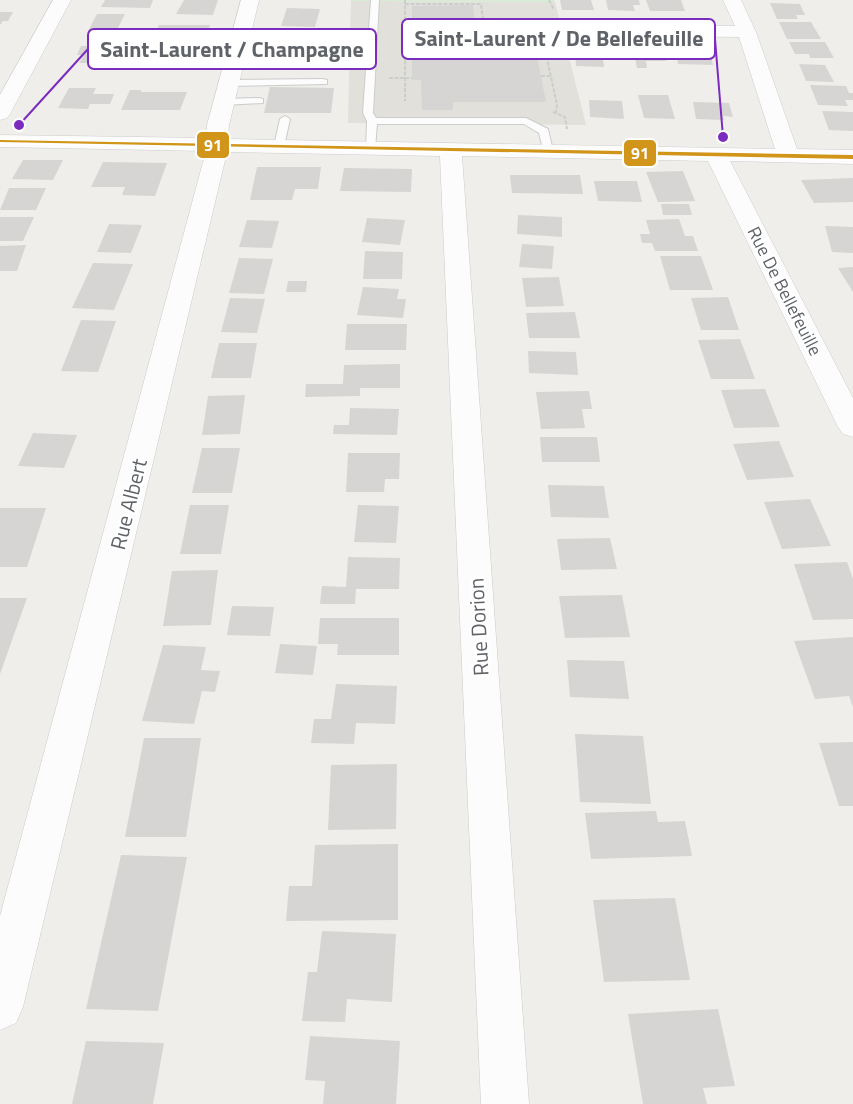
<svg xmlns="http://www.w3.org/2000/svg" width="853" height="1104" font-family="'Titillium Web',sans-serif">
	<rect width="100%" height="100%" fill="#efeeea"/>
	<path fill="#e2e0da" d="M351,1L555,2L586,125L348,123Z"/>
	<path fill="#d8ebd6" d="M351,0H554L555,2L351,1Z"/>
	<path fill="#d6d5d3" d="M105,0H153L150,8L101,7Z
		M184,0H218L213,15L176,14Z
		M560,0H591L594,10H562Z
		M606,0H639L640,5H633L635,11L608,10Z
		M646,0H681L685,11H650Z
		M770,3L800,4L805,15H796L798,19H777Z
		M473,5L476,41H534L546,102H453V110H422L421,80H412V6Z
		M287,8L320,9L315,27L281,26Z
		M0,12H13L8,21H3L0,25Z
		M97,14H125L117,30H142L137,41L107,40L112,31H88Z
		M779,22H811L821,39H787Z
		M159,25H210L205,40L160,39L164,29H157Z
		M789,42H825L834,58H810L809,54H795Z
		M81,46H119L113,59H106L103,63H79L84,55H77Z
		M633,49L663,50L666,61H646L647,68H637Z
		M575,50L602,51L604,67L576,66Z
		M675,50L710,51L713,65L678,64Z
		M799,64L825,65L834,82L806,81Z
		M810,85L846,86L849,93H853V100H845L848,106L818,105Z
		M270,87L334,88L331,113H264Z
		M69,88H96L93,94H114L110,104H90L88,109L58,108Z
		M130,90H141V92H187L180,110H121Z
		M638,95H668L675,119L644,118Z
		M589,100L622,101L624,119L590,117Z
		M693,102L729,103L733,117L723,116L724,120L696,119Z
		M822,111L853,112V131L829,130Z
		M23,160H63L53,180L12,179Z
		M103,162L167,163L155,196L122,195L125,187H91Z
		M257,167H321L318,189H295L292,200H250Z
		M344,168L412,169L411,192L340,191Z
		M683,171L695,201L658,202L646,172Z
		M510,175H580L583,194L512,193Z
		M853,178V202L814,203L801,180Z
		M594,181H637L642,202L598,201Z
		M9,188H46L36,210H0Z
		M661,204H689L692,215H663Z
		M518,215L562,217V237L517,234Z
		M0,217H34L23,241H0Z
		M367,218L405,220L400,245L362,242Z
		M679,219L685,236H693L698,251H655L652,243H642L640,234H650L646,220Z
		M247,220L279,221L272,248L239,247Z
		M109,224L142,225L131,253L97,252Z
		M825,226L853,227V253L832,252Z
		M522,244L554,246L552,269L519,267Z
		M26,245L17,271H0V246Z
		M365,251L403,252L402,279H363Z
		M660,256H701L713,290H670Z
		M239,258L273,259L264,294L229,293Z
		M93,263L133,264L114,310L72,308Z
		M853,267V292L838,268Z
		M559,277L564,306L526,307L522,278Z
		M288,281H307L306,292H286Z
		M363,287L399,289L397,299H406L403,318L357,315Z
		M728,297L739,330H701L691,298Z
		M230,298L265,299L257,333L221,332Z
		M575,312L580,338H529L526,313Z
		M81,320L116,321L98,372L61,371Z
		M347,324H407L406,350H345Z
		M740,339L755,379H711L698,340Z
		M219,343H257L251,378H211Z
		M528,351L576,352L578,375L529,373Z
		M400,364V388H360V396L305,397L306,384H343L344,365Z
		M765,389L780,427L734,428L721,390Z
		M589,391L592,409H582L585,428L541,429L536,392Z
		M245,395L240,434L202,435L208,396Z
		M350,408L399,409L397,435L333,434L334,425H349Z
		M33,433L77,435L64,468L18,466Z
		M540,437H597L600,462H542Z
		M779,441L794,477L747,480L733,444Z
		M202,448H240L232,493H192Z
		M348,453H400L399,479H385L384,492H346Z
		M548,485L604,486L609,518L551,517Z
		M810,499L831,546L782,549L764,502Z
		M190,505H229L221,554H180Z
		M358,505L399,506L396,543L354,542Z
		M0,508H46L27,567H0Z
		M610,538L617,569L561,570L557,539Z
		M348,557L400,558L399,589H356L355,604H320L322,586L346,587Z
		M847,562L853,579V619L813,620L794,564Z
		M218,570L211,625L163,626L172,571Z
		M622,595L630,637L565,638L559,596Z
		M0,598H27L0,674Z
		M232,606L274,607L270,636L227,635Z
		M320,618H399V655H337L338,644H318Z
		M853,637V707L849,696L815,699L794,641Z
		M280,644L317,646L313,675L275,673Z
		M163,645L206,647L201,670L220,671L215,692L202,691L194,724L142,721Z
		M567,660L624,661L629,699L570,697Z
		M336,684L397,686L395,724L356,723L354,744L311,743L314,719H331Z
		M575,734L643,736L651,804L580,802Z
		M144,738H201L186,837H125Z
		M853,742V806H839L819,743Z
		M397,764L396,829L328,830L331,765Z
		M656,811L658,822L685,821L692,856L591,859L585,813Z
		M398,844V920L286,921L289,886H312L315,845Z
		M121,855L187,857L158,1011L86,1009Z
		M675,898L690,980L604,982L593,900Z
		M322,931L396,934L392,1002L347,999L345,1022L302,1021L308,972H317Z
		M718,1009L735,1086L703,1088L707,1104H643L628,1014Z
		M310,1036L400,1041L396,1104H323L325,1081L305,1080Z
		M86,1041L164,1043L153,1104H72Z"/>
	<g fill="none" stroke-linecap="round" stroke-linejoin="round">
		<defs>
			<path id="lane" d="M371,0H379L373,113L376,118H526L548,129L553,151L552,153H544L539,133L524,124H377L375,148L374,150H366L367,121L363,113Z
				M323,79L327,80V84L229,86L224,83L229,80Z
				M259,98L263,99V103L224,105L219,102L224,99Z
				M285,116L290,119L284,146L279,149L274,146L280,119Z"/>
			<path id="street" d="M53,0H71L10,114L7,118L0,120V95Z
				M241,0H259L229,125L228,139L775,149L739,37L567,35L560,33L558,29L560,25L567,23L735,26L723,0H741L756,32L797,149L853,150V164L730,161L853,398V437L843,434L838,427L708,161L462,156L529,1104H481L440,156L227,152L23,1007L16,1023L0,1030V916L206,151L0,147V135L206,138L207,125Z"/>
		</defs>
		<use href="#lane" stroke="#cbcccc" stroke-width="2"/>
		<use href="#street" stroke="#cbcccc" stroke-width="1"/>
		<path stroke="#cacfcc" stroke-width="2" stroke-dasharray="4 1.5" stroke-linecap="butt" d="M405,0V101
			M549,0L554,10
			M405,4H481L484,26L540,25L541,32
			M520,25L524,41
			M543,40L557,105L556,112
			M541,76H551
			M389,78H412
			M553,112L565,117L567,129"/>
		<use href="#lane" fill="#fdfcfc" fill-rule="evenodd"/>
		<use href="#street" fill="#fdfcfc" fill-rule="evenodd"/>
		<defs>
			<path id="bus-1" d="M0,140L853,155V159L0,142Z"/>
		</defs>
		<use href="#bus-1" stroke="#fff" stroke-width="4"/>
		<use href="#bus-1" fill="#d1951a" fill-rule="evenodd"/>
	</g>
	<g text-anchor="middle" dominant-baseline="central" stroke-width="5" stroke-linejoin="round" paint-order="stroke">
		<g font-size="18" fill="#5f6368" stroke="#fff">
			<text transform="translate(785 291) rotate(63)">Rue De Bellefeuille</text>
		</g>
		<g font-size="21" fill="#5f6368" stroke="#fff">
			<text transform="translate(128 504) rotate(-76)">Rue Albert</text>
			<text transform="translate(478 627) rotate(-93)">Rue Dorion</text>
		</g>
	</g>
	<path fill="none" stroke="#7b2cbf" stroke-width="2" d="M723 137L715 39M19 125L88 49"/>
	<g fill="#7b2cbf" stroke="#fff" stroke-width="2">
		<circle cx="723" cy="137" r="6"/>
		<circle cx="19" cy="125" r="6"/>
	</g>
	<g fill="#fff" stroke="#7b2cbf" stroke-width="2">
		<rect x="402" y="19" width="313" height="40" rx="6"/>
		<rect x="88" y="29" width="288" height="40" rx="6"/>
	</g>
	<g font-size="22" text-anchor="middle" font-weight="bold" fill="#5f6368">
		<text x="559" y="46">Saint-Laurent / De Bellefeuille</text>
		<text x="232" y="57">Saint-Laurent / Champagne</text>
	</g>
	<g stroke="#fff" stroke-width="2">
		<rect x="196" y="131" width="34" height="28" rx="6" fill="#d1951a"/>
		<rect x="623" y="139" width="34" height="28" rx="6" fill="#d1951a"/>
	</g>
	<g font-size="16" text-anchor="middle" font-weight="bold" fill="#fff">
		<text x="213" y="151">91</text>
		<text x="640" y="159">91</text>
	</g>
</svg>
